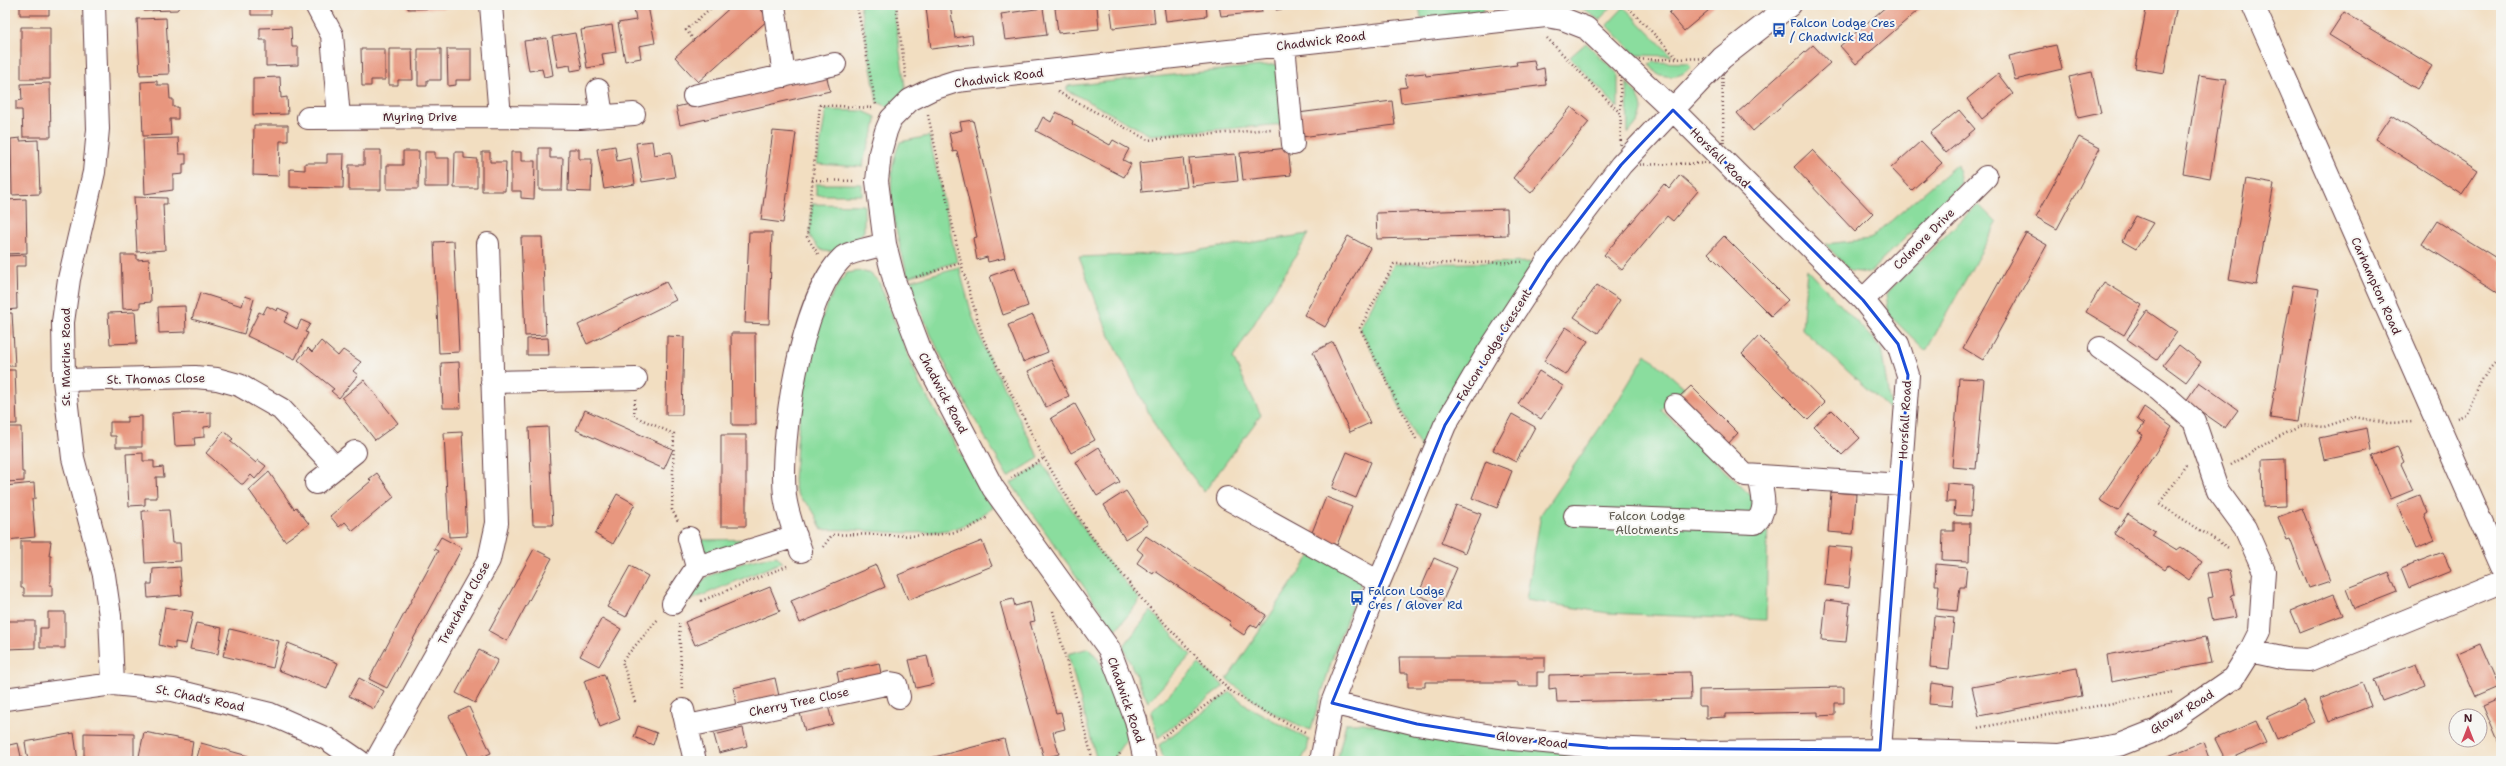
<svg xmlns="http://www.w3.org/2000/svg" width="2506" height="766" font-family="'Shantell Sans',sans-serif">
	<rect width="100%" height="100%" fill="#f6f6f2"/>
	<filter id="ink" filterUnits="userSpaceOnUse"><feTurbulence type="fractalNoise" baseFrequency=".025" numOctaves="2"/><feDisplacementMap in="SourceGraphic" scale="8" xChannelSelector="R" yChannelSelector="G"/><feConvolveMatrix kernelMatrix="1 2 1 2 8 2 1 2 1" color-interpolation-filters="sRGB"/></filter>
	<filter id="wash" filterUnits="userSpaceOnUse"><feTurbulence type="fractalNoise" baseFrequency=".012" numOctaves="4" result="noise"/><feDisplacementMap in="SourceGraphic" scale="16" xChannelSelector="R" yChannelSelector="G"/><feGaussianBlur stdDeviation="0.9" result="paint"/><feColorMatrix in="noise" values="0 0 0 0 0 0 0 0 0 0 0 0 0 0 0 0 0 1.4 0 .05"/><feComposite in="paint" operator="in"/></filter>
	<g filter="url(#wash)">
		<rect width="100%" height="100%" fill="#f2dec1"/>
		<path fill="#8add9e" stroke="#6a7e64" d="M860,5H893L906,93L891,108L877,102Z
			M1419,5H1483V12L1421,18Z
			M1566,5H1613L1599,20L1585,10Z
			M1624,7L1672,56L1636,55L1607,25Z
			M1586,43L1618,74V108L1570,57Z
			M1653,62L1688,63L1691,66C1682,78 1671,78 1657,74L1649,64Z
			M1279,64L1285,124L1150,135L1067,90V86Z
			M1627,83C1645,103 1648,113 1628,133Z
			M826,110L863,111L876,117C877,131 864,148 863,167L817,164Z
			M929,136L957,262L908,277C897,235 881,184 900,142Z
			M1957,164L1961,184L1869,273L1851,271L1825,244L1870,239Z
			M816,184H862V195H816Z
			M812,204L864,205V231C857,241 833,258 820,249C816,246 813,240 810,236Z
			M1978,204L1997,223L1926,351L1889,315L1886,294Z
			M1309,234L1233,358L1261,415L1204,492L1158,431L1107,330L1079,257L1180,253Z
			M1547,262L1428,462L1360,328L1394,264Z
			M959,267L972,315L986,352L1039,458L1008,477C971,413 934,351 909,281Z
			M1807,269L1881,348L1891,411L1802,329Z
			M861,271L871,274L879,282L920,385L993,508C984,513 975,521 965,525C924,541 866,527 822,530C819,524 817,517 813,511C807,501 798,500 795,488C793,480 795,470 796,461C798,411 812,311 847,273Z
			M1646,354L1684,387L1661,410L1768,512L1766,620L1608,613L1526,600L1541,514L1616,404Z
			M1043,464L1095,546L1140,600L1115,631L1011,483Z
			M762,539L704,556L696,540Z
			M1313,552L1363,578L1335,649L1311,730C1275,716 1256,704 1227,679Z
			M777,556L782,562L684,603C689,596 693,587 700,582C717,569 755,558 777,556Z
			M1151,611L1191,655L1148,702L1123,647Z
			M1089,648C1111,671 1119,706 1128,737L1111,761H1097L1068,654Z
			M1199,664L1224,686L1158,738L1151,712Z
			M1230,692L1249,707L1309,740L1307,750L1301,761H1168L1163,757L1159,745Z
			M1346,723H1363L1502,748L1910,761H1337Z"/>
		<g id="blocks">
			<path fill="#e8967e" d="M20,5H49V15H20Z
				M144,5H181L177,10L144,11Z
				M251,5H271V15H251Z
				M408,5H447V8L408,9Z
				M733,5H757L769,19L698,82L675,57Z
				M918,5H950L955,38L972,35L973,44L931,49L926,7L918,8Z
				M1097,5L1099,29L1058,33L1055,8Z
				M1110,5H1153L1155,23L1113,28Z
				M1164,5H1206L1207,16L1166,21Z
				M1219,5H1261L1262,12L1221,16Z
				M1276,5H1304V6L1276,10Z
				M1678,5H1715L1684,31L1669,13Z
				M1888,5H1924L1856,64L1840,46Z
				M2147,5H2177L2164,73L2135,68Z
				M648,6L655,43L639,46L641,58L625,61L618,23L636,20L634,8Z
				M1043,8L1047,35L1005,40L1001,14Z
				M2344,12L2432,66L2417,89L2329,35Z
				M166,18L169,74L140,75L137,19Z
				M612,25L616,52L602,54L604,65L587,68L581,30Z
				M21,27H50V79H21Z
				M291,27L292,47H298V65L266,66V40H260V28Z
				M575,33L582,69L571,71L570,65L558,67L552,37Z
				M547,38L553,75L544,77L542,69L529,71L524,41Z
				M1813,45L1830,63L1753,131L1737,113Z
				M2056,45L2062,69L2015,80L2009,56Z
				M361,49H385V80H371V86H362Z
				M389,49H412L413,80H398V85H389Z
				M418,49H441V80H427V86H418Z
				M447,49H471V80H456V85L448,86Z
				M1534,60L1536,70L1544,68L1546,85L1401,103L1399,88L1407,87L1405,75L1425,73L1426,76L1517,65L1516,62Z
				M2092,72L2101,113L2078,118L2069,77Z
				M826,73L830,91L680,125L676,107Z
				M1998,74L2013,94L1982,119L1967,99Z
				M2199,75L2226,79L2210,178L2183,173Z
				M280,77L281,98L287,97L288,114L253,115V78Z
				M157,81V85H169L170,99H173V107H178V119H170L171,135L143,136L141,82Z
				M50,83L51,137H23L22,110H16V101L22,100L21,84Z
				M1392,101L1395,125L1301,137L1298,113Z
				M1571,107L1589,122L1531,193L1513,178Z
				M1959,110L1975,129L1946,153L1930,133Z
				M1056,112L1073,121L1072,124L1110,145L1113,140L1129,149L1123,160L1131,164L1124,177L1036,131L1043,117L1051,122Z
				M2391,115L2478,171L2462,195L2375,139Z
				M973,120L1005,258L988,262L987,257L977,260L973,238L977,237L972,215L957,151L953,152L949,133L962,130L960,122Z
				M254,125H288V141H280L279,176L253,175Z
				M773,131L796,133L783,223L761,220Z
				M2079,137L2100,148L2057,229L2036,217Z
				M20,138V141L38,140L40,194L12,195L11,139Z
				M178,138L179,154H186V164H183V174L173,175V190L145,194L143,139Z
				M652,141L654,155L671,152L675,177L642,182L636,143Z
				M1921,141L1942,163L1912,190L1891,168Z
				M615,146L617,161L631,158L635,184L604,189L597,149Z
				M539,148H550V158H563L562,190H539Z
				M1288,148L1291,175L1243,180L1240,153Z
				M569,149H579V159H592L591,192L568,191Z
				M364,150H381V190H349V165H364Z
				M1812,150L1873,214L1855,232L1794,167Z
				M403,151H419L418,189H387V165H403Z
				M425,152H435V158H449V187H425Z
				M455,152H464V158L477,159V188H454Z
				M482,152H490V162H506L505,191H482Z
				M511,152H521V161H535L534,199L521,198V191H511Z
				M327,154H344L343,188L290,187V169L305,170V163H327Z
				M1235,154L1238,181L1192,186L1189,158Z
				M1183,158L1187,187L1142,192L1139,163Z
				M1680,175L1698,191L1673,221L1667,216L1622,270L1604,255L1664,184L1669,189Z
				M2246,179L2274,184L2256,285L2229,280Z
				M134,197L167,198V204H163L165,250L137,252Z
				M26,199L27,253L5,254V200Z
				M1507,209L1508,235L1377,239L1376,213Z
				M2136,216L2153,223L2136,249L2122,241Z
				M2437,221L2501,261V294L2422,244Z
				M749,232H772L769,324L745,323Z
				M2026,233L2047,245L1983,360L1963,348Z
				M1348,236L1370,248L1325,327L1304,315Z
				M1724,236L1788,300L1771,316L1708,253Z
				M521,237H542L546,335L525,336Z
				M454,241L459,352L439,353L434,242Z
				M26,255V266H16L17,309L5,310V256Z
				M121,255H137V260L149,259L151,302L140,303V308L123,309Z
				M1015,267L1028,306L1003,315L990,276Z
				M666,282L676,300L587,344L578,325Z
				M2104,282L2142,305L2124,335L2086,312Z
				M1597,285L1620,300L1598,333L1574,317Z
				M2293,285L2319,289L2297,422L2270,418Z
				M200,293L242,306L245,296L254,299L244,334L192,319Z
				M185,306L186,332L159,333L158,307Z
				M267,306L277,311L278,308L289,313L284,322L297,329L301,320L310,324L305,332L308,333L295,359L247,336L259,312L263,314Z
				M2147,311L2177,332L2157,360L2127,339Z
				M135,312L137,343L110,344L108,313Z
				M5,313H12L15,366H5Z
				M1033,315L1048,352L1023,362L1008,325Z
				M1566,327L1588,341L1566,375L1544,361Z
				M731,333H755L756,425H732Z
				M667,336L684,337L682,415H666Z
				M1759,336L1825,403L1808,420L1742,354Z
				M548,338L549,355H527V339Z
				M321,341L338,356L343,350L361,362L353,371L358,375L339,398L331,391L334,389L298,360L308,348L312,352Z
				M1333,342L1370,423L1350,432L1313,352Z
				M2179,345L2201,362L2186,382L2163,365Z
				M1051,360L1069,396L1046,407L1028,371Z
				M459,362L461,408H443L441,363Z
				M5,370H15L17,424H5Z
				M1539,371L1563,386L1541,419L1518,404Z
				M1959,378L1984,379L1976,469L1952,467Z
				M364,380L398,423L375,440L342,398Z
				M2199,382L2238,410L2225,428L2186,401Z
				M1691,386L1738,433L1727,445L1679,397Z
				M1075,404L1095,440L1071,453L1051,418Z
				M2144,407L2172,427L2118,511L2099,500L2143,435L2138,432L2144,424L2137,419Z
				M585,410L673,449L664,469L576,430Z
				M1832,410L1860,438L1842,455L1814,427Z
				M211,412V426L204,427V437L194,438L195,445L175,446L173,414Z
				M1512,414L1535,427L1516,462L1493,450Z
				M142,416V447H116V436H110V422H127V417Z
				M5,427H21L22,472H24V481L5,482Z
				M548,427L553,525H533L529,428Z
				M2367,428L2371,450L2324,460L2319,438Z
				M224,431L233,439L230,441L256,463L258,460L266,466L255,479L251,475L243,484H241L206,453Z
				M462,432L467,536L449,537L444,433Z
				M721,435H746V526H721Z
				M2397,446L2404,462L2401,464L2413,490L2391,499L2372,456Z
				M1099,447L1120,482L1097,496L1076,462Z
				M1347,452L1371,462L1356,498L1332,488Z
				M143,453V461H154V468L163,467L164,477H156L157,498H145V505L129,506L126,454Z
				M2285,459L2286,506L2263,507L2262,460Z
				M1486,461L1512,471L1497,508L1472,498Z
				M269,472L294,509L296,507L309,524L285,541L249,490Z
				M377,473L394,497L353,531L345,522L339,527L330,516L371,481L369,479Z
				M34,483L35,499H32L35,537L7,540L5,486Z
				M1947,483L1973,485L1971,516L1954,515L1955,502H1946Z
				M1126,491L1148,524L1125,539L1104,505Z
				M1831,492L1856,494L1853,534L1828,532Z
				M617,494L635,504L613,544L595,534Z
				M2420,495L2427,513L2424,515L2435,541L2416,549L2397,504Z
				M1326,497L1352,507L1337,545L1311,535Z
				M1456,505L1481,514L1465,553L1441,543Z
				M2302,508L2330,581L2309,588L2290,539L2287,540L2278,517Z
				M169,510L172,543H180L181,561L145,563L142,511Z
				M2128,514L2155,531L2152,535L2177,550L2181,547L2202,562L2189,580L2168,565L2165,569L2114,534Z
				M1954,523H1970L1969,561L1942,560L1943,531H1954Z
				M1146,536L1266,615L1257,628L1251,624L1244,635L1229,625L1231,622L1155,571L1153,574L1137,563L1143,554L1137,549Z
				M441,537L462,548L387,688L369,679L438,551L434,549Z
				M21,541H51L49,556H51V581L49,585H52V596H24V588H21Z
				M982,541L992,566L908,600L898,575Z
				M1828,546L1853,548L1849,588L1824,585Z
				M534,549L552,558L507,641L489,631Z
				M2443,552L2451,571L2409,588L2401,568Z
				M1434,558L1457,568L1441,605L1418,595Z
				M1936,564L1967,567L1965,587H1960L1957,611L1937,609L1939,585H1935Z
				M876,565L885,587L800,623L791,601Z
				M630,566L648,576L626,617L607,607Z
				M180,567L182,595L148,598L147,584H152L153,569Z
				M2230,570L2235,594L2231,595L2236,617L2213,621L2208,598L2213,597L2208,573Z
				M2389,572L2397,592L2354,609L2346,589Z
				M770,587L780,611L695,645L685,622Z
				M2334,594L2343,615L2300,632L2291,611Z
				M1013,599L1015,606L1030,602L1035,621L1030,622L1056,713L1061,712L1065,729L1053,732L1059,754L1044,758L1000,602Z
				M1826,600L1850,603L1846,642L1822,640Z
				M165,607L193,612L186,644L175,642V649L159,645Z
				M48,612H65V648H40V628H48Z
				M1934,616L1954,618L1949,669L1930,667Z
				M602,618L621,629L599,666L580,656Z
				M6,621H35V648L7,649Z
				M196,623L222,628L218,654L190,649Z
				M230,629L279,641L273,668L223,656Z
				M2205,637L2211,663L2111,682L2107,655Z
				M288,643L338,663L327,689L278,670Z
				M2480,643L2499,687L2476,697L2457,653Z
				M479,650L498,660L475,703L456,693Z
				M927,656L934,684L916,688L909,660Z
				M1399,657H1545V672H1537V686H1518V682H1425V687H1408V673H1400Z
				M879,663L882,679L840,688L837,672Z
				M2417,664L2425,685L2382,701L2374,680Z
				M2077,668L2082,696L1979,716L1972,687Z
				M1690,672L1691,699L1557,702L1556,688L1549,689V675Z
				M604,674L620,719L600,727L584,681Z
				M359,678L384,691L374,709L349,696Z
				M775,678L779,696L737,705L733,688Z
				M1931,683L1954,686L1952,706L1929,704Z
				M2362,683L2371,706L2329,722L2320,699Z
				M1844,687V703H1835V715L1818,716V712L1726,714V717L1706,718V706H1699V690Z
				M2501,698V745L2500,746L2483,706Z
				M2303,700L2314,722L2277,739L2267,717Z
				M828,706L833,724L805,731L800,713Z
				M469,707L491,753L473,761H471L449,716Z
				M2256,721L2266,743L2226,761L2215,739Z
				M638,726L657,733L653,745L634,737Z
				M743,728L747,746L719,753L714,735Z
				M144,732L193,741L190,761H138Z
				M74,733L78,761H28L25,742Z
				M84,733L134,734V761H84Z
				M1004,739L1010,761H924L923,760Z
				M2203,742L2210,761H2156Z
				M18,743L22,761H5V746Z
				M201,743L248,756L247,761H196Z"/>
		</g>
	</g>
	<g filter="url(#ink)">
		<use href="#blocks" fill-opacity="0" stroke="#633c42" stroke-width="1"/>
		<g fill="none" stroke-linecap="round" stroke-linejoin="round">
			<defs>
				<path id="minor" d="M94,5L98,129L94,172L69,279L63,322L64,380L73,458L104,575L110,616L113,684
					M316,5L332,35L339,118
					M491,5L500,117L580,118L634,114
					M774,5L784,76
					M2253,5L2501,567
					M1284,45L1293,144
					M598,90L602,116
					M694,96L835,64
					M308,118L500,117
					M1863,300L1986,177
					M2100,348L2159,390L2194,421L2218,491L2245,528L2264,571L2260,631L2250,651
					M64,380L195,377L217,379L239,385L281,409L335,467
					M492,382L636,379
					M1675,406L1745,475L1902,485
					M316,483L355,452
					M1227,498L1379,582
					M1575,516L1755,523C1769,510 1762,493 1759,476
					M801,551C795,534 787,514 785,496C779,440 801,298 842,258C848,252 876,247 885,244
					M697,567L796,536
					M673,603L697,567L689,538
					M5,699L113,684L173,690L270,714L327,739L359,761
					M1332,703L1417,724L1512,739L1608,748L1710,752L1880,750L2059,755L2119,745L2157,730L2233,678L2250,651L2286,659L2309,660L2501,582
					M683,710L695,761
					M688,726L890,683L896,684L899,697
					M376,761L489,560L497,523L488,244
					M1145,761L1136,720L1109,649L993,488L920,349L895,283L885,244L877,181L880,153L886,131L891,119L910,100L932,89L957,81L1546,16L1563,19L1586,28L1673,110L1863,300L1898,344L1908,375L1880,750
					M1321,761L1332,703L1379,582L1445,425L1488,352L1547,262L1621,165L1722,58L1790,5"/>
			</defs>
			<use href="#minor" stroke="#633c42" stroke-width="24"/>
			<path stroke="#633c42" stroke-width="2.5" stroke-dasharray="1 3" stroke-linecap="butt" d="M725,5L729,9
				M857,5L876,105
				M896,5L906,78
				M1626,5L1677,58
				M1547,38L1620,113
				M694,40L686,30L714,5
				M1722,58L1724,163L1621,165L1620,60Z
				M1058,92L1148,140L1271,129
				M928,115L961,263L983,338L1044,458L1088,532L1145,603L1228,689L1261,710L1305,732
				M812,180L856,181
				M818,254L807,237L820,105L874,108
				M916,277L961,263
				M635,399L634,416L674,434L672,510L678,521
				M2457,418L2467,414C2475,394 2483,371 2501,358
				M1416,439L1360,328L1394,264L1522,262
				M2186,465L2159,504L2230,549
				M2231,465L2270,441L2303,425L2324,427L2354,417L2387,423L2414,422
				M1011,478L1044,458
				M823,547L832,535C876,532 921,541 964,530C972,528 980,521 988,517
				M701,601L787,566
				M1053,611L1093,761
				M679,623L682,690
				M635,702L622,661L659,618
				M1977,731V728L2173,692
				M1162,737L1228,689
				M1115,761L1121,752"/>
			<use href="#minor" stroke="#fff" stroke-width="22"/>
		</g>
	</g>
	<path fill="none" stroke="#1d4ed8" stroke-width="3" stroke-linejoin="round" d="M1673,110L1863,300L1898,344L1908,375L1880,750L1608,748L1512,739L1417,724L1332,703L1445,425L1547,262L1621,165Z"/>
	<defs>
		<symbol id="bus-bare" viewBox="-9 -9 18 18"><path d="M-5-6H5V4H4V6H2V4H-2V6H-4V4H-5ZM-3.5-4V0h7V-4ZM-3.5 1.2v1.5H-2V1.2ZM2 1.2v1.5H3.5V1.2Z" fill="#1a4fb4" stroke="#f6f6f2" stroke-width="2.5" paint-order="stroke"/></symbol>
	</defs>
	<g fill-rule="evenodd">
		<use href="#bus-bare" x="1769" y="20" width="20" height="20"/>
		<use href="#bus-bare" x="1347" y="588" width="20" height="20"/>
	</g>
	<g text-anchor="middle" dominant-baseline="central" stroke-width="4" stroke-linejoin="round" paint-order="stroke">
		<g font-size="12" fill="#164399" stroke="#f6f6f2" text-anchor="start">
			<text x="1790" y="23">Falcon Lodge Cres<tspan x="1790" dy="14">/ Chadwick Rd</tspan></text>
			<text x="1368" y="591">Falcon Lodge<tspan x="1368" dy="14">Cres / Glover Rd</tspan></text>
		</g>
		<g font-size="12" fill="#4a1f2b" stroke="#f6f6f2">
			<text transform="translate(1321 41) rotate(-7)">Chadwick Road</text>
			<text transform="translate(999 78) rotate(-7)">Chadwick Road</text>
			<text x="420" y="117">Myring Drive</text>
			<text transform="translate(1720 158) rotate(45)">Horsfall Road</text>
			<text transform="translate(1924 239) rotate(-45)">Colmore Drive</text>
			<text transform="translate(2376 286) rotate(66)">Carhampton Road</text>
			<text transform="translate(1494 345) rotate(-58)">Falcon Lodge Crescent</text>
			<text transform="translate(66 357) rotate(-90)">St. Martins Road</text>
			<text transform="translate(156 379) rotate(-1)">St. Thomas Close</text>
			<text transform="translate(943 393) rotate(62)">Chadwick Road</text>
			<text transform="translate(1905 420) rotate(-87)">Horsfall Road</text>
			<text transform="translate(464 603) rotate(-61)">Trenchard Close</text>
			<text transform="translate(200 698) rotate(12)">St. Chad's Road</text>
			<text transform="translate(1126 700) rotate(71)">Chadwick Road</text>
			<text transform="translate(799 702) rotate(-12)">Cherry Tree Close</text>
			<text transform="translate(2182 712) rotate(-32)">Glover Road</text>
			<text transform="translate(1532 740) rotate(7)">Glover Road</text>
		</g>
		<g font-size="12" fill="#5d584e" stroke="#f6f6f2">
			<text x="1647" y="516">Falcon Lodge<tspan x="1647" dy="14">Allotments</tspan></text>
		</g>
	</g>
	<rect width="2506" height="766" fill="none" stroke="#f6f6f2" stroke-width="20"/>
	<g transform="translate(2468 728)"><circle r="19" fill="#f6f6f2" stroke="#b1a0a2"/>
	<path d="M0-3L7 15L0 10L-7 15Z" fill="#d1495b"/>
	<text y="-6" font-size="11" font-weight="bold" text-anchor="middle" fill="#4a1f2b">N</text>
	</g>
</svg>
